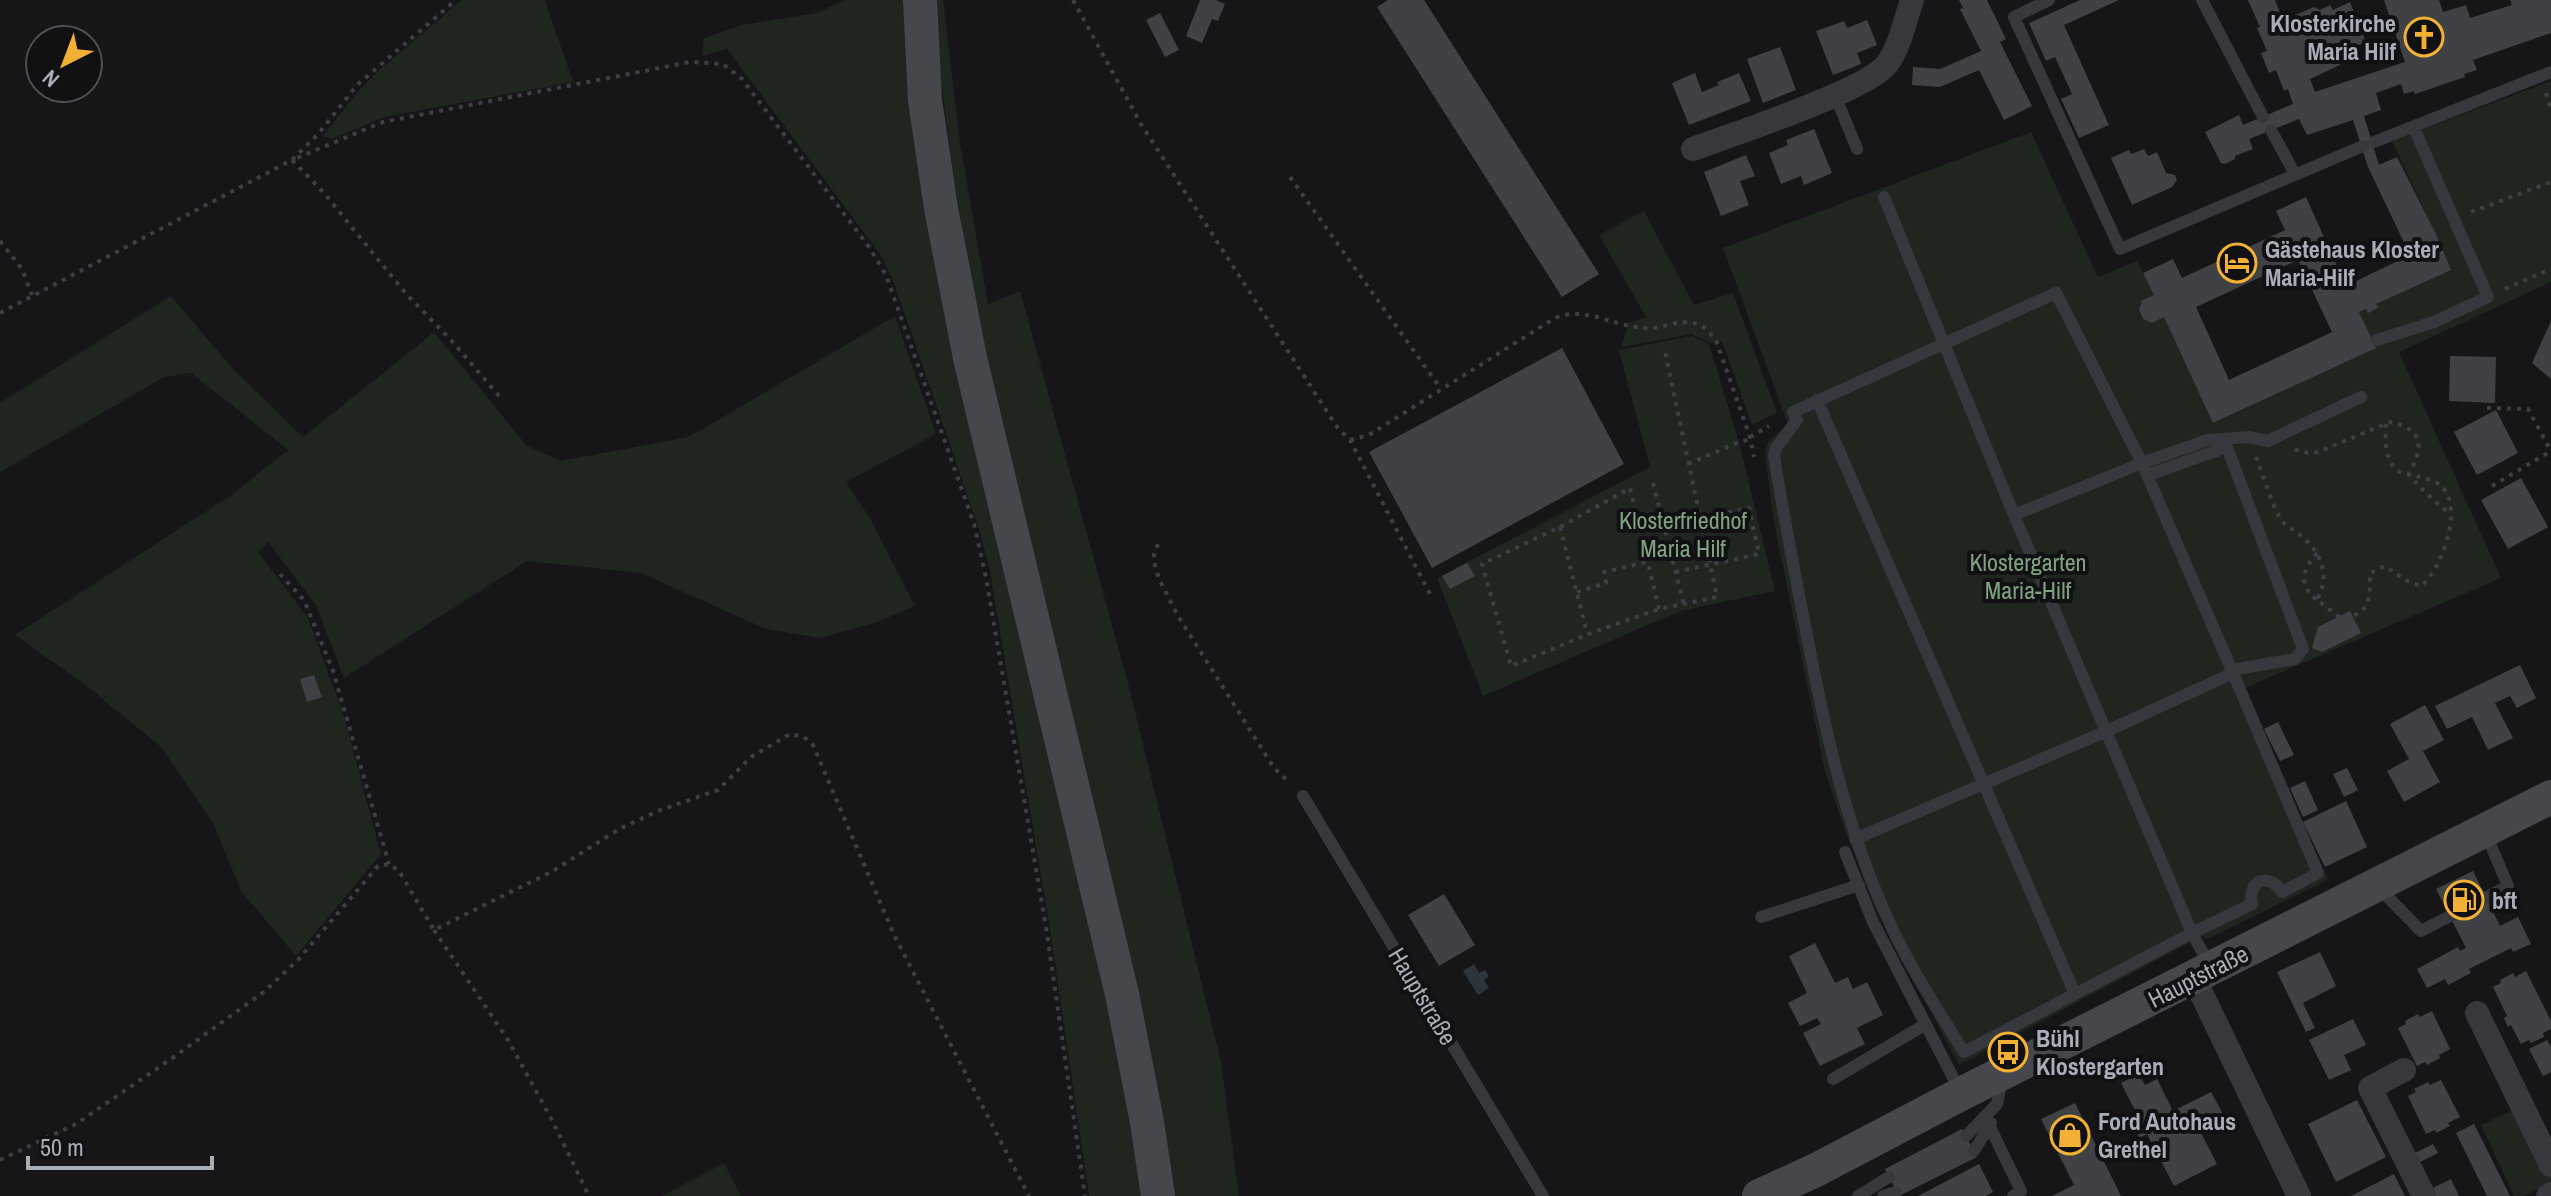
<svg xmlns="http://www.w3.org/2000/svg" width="2551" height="1196" font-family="'Archivo Narrow',sans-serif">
	<rect width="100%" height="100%" fill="#161618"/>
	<path fill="#1e261f" d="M462,0H545L573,82L384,117L332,139L323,136L355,95L378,71Z
		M844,0H903L914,131L1092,926L1121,1064L1143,1196H1089L1050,929L989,566L978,526L894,283L883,258L727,49L702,56L704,38L742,25L817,13Z
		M934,0H943L960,143L988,304L1020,291L1128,683L1221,1062L1239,1196H1174C1128,994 1083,793 1038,591C994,396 948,201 934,0Z
		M2551,81V282L2399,352L2501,578L2242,689L2328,880L2207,939L2202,936L1959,1065L1874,905L1844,828L1825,772L1774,523L1765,454L1768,442L1788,424L1723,248L2031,132L2098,277L2137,261L2154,295L2142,300L2139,311L2143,319L2152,323L2164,317L2214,423L2375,348L2359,312L2376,304L2440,243L2392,141Z
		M1644,211L1694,305L1733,293L1777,413L1752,425L1722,341L1710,343L1692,334L1621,347L1629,323L1646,317L1599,235Z
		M171,296L232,368L303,437L434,332L526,445L560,461L689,437L895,316L936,434L846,482L871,520L915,606L880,621L821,638L766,629L641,573L527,561L344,678L316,605L268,542L258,552L308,618L342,710L381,854L296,956L241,891L213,823L161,747L88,687L15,635L233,494L288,450L191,373L164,377L0,472V403Z
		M1693,336L1709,344L1739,442L1775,591L1680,611L1483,696L1437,578L1650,467L1619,350Z
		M2517,1108L2551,1178V1183L2524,1196H2514L2481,1125Z
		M724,1163L741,1196H662Z"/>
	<path fill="#2c353c" d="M1474,964L1479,973L1485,970L1489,976L1484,980L1489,988L1478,995L1463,971Z"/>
	<path fill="#404145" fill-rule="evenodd" d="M1200,0H1216L1225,4L1218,21L1212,19L1202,43L1186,36Z
		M1388,0H1424L1599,274L1562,297L1377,7Z
		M1959,0H1987L2006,39L2000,42L2032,106L2004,120L1979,70L1940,87L1912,85L1913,67L1940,69L1981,51L1960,9L1963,8Z
		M2080,0H2119L2064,25L2109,125L2079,138L2061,99L2072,94L2055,57L2046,61L2029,23Z
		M2248,0H2275L2283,20L2314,7L2320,10L2330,5L2333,10L2350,2L2366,42L2350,49L2352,54L2341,58L2340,65L2310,79L2315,92L2405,62L2384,0H2439L2443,12L2466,5L2470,18L2512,5L2510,0H2551V33L2473,60L2477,70L2464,74L2465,77L2415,94L2414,91L2404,94L2401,84L2376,93L2381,110L2364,116L2379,165L2397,157L2436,234L2451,270L2376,304L2378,308L2368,313L2366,309L2359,312L2376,348L2213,423L2164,317L2152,323L2143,319L2139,310L2142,300L2154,295L2143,273L2173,259L2182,278L2285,230L2276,211L2306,197L2346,286L2410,255L2368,167L2353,120L2307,135L2299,119L2249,139L2253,149L2235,156V159L2225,164L2221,163L2205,132L2239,115L2243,125L2293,104L2288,89L2284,91L2276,70L2269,73L2261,53L2267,51L2257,28L2260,27ZM2298,260L2332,332L2229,380L2196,307Z
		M1160,13L1179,50L1165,57L1146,20Z
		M1867,20L1877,45L1857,53L1861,64L1833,75L1816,31L1844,21L1847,28Z
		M1780,47L1796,90L1763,103L1747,59Z
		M1695,73L1702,92L1719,85L1717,82L1739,73L1751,101L1689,125L1672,83Z
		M1814,129L1832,173L1804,185L1801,176L1781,184L1769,153L1788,145L1786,140Z
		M2144,149L2148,156L2157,152L2166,173L2175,175L2177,180L2172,187L2132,205L2111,158L2129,150L2131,154Z
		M1746,155L1755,176L1740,181L1749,205L1721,216L1704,172Z
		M2551,321V379L2532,363Z
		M1562,348L1624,464L1432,568L1369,452Z
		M2450,356L2496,357L2495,403L2449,401Z
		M2496,410L2518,453L2477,475L2454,432Z
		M2521,478L2548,527L2508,549L2481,500Z
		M1467,563L1475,576L1450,589L1442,576Z
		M2350,611L2361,633L2322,652L2312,648L2318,627Z
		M2520,665L2536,698L2517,708L2510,696L2495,703L2513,738L2488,750L2472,717L2447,729L2435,706Z
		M314,675L322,697L307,702L300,679Z
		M2425,705L2444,740L2423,751L2440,782L2404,802L2387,771L2409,759L2390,724Z
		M2278,722L2294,755L2280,761L2264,729Z
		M2347,768L2358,790L2344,797L2333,774Z
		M2305,781L2318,810L2303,817L2290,788Z
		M2346,801L2367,847L2325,867L2303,822Z
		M2473,871L2500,926L2518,917L2531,944L2513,952L2511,948L2469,969L2471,973L2448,985L2445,979L2427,988L2417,969L2458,947L2460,951L2466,948L2436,889Z
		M1444,894L1475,945L1439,966L1408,915Z
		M1815,943L1835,983L1848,977L1853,989L1867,982L1883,1015L1857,1028L1865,1044L1820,1066L1803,1033L1821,1024L1817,1018L1800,1026L1788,1003L1807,993L1789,956Z
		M2320,952L2336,986L2303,1003L2315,1028L2306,1032L2277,972Z
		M2526,971L2551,1021V1029L2543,1033L2544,1037L2531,1043L2529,1040L2521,1044L2511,1025L2508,1027L2504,1018L2507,1016L2493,987L2501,983L2500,980L2513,973L2515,977Z
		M2432,1011L2450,1049L2439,1055L2440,1058L2427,1065L2425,1062L2417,1066L2398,1028L2406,1024L2405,1021L2418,1014L2420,1017Z
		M2353,1019L2366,1045L2344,1055L2351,1070L2329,1080L2309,1040Z
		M2547,1040L2551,1047V1072L2543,1076L2529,1049Z
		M2139,1074L2145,1085L2157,1079L2173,1111L2211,1092L2223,1114L2198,1127L2217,1164L2174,1186L2147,1134L2140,1138L2133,1125L2141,1122L2121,1083Z
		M2441,1080L2460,1117L2448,1123L2450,1126L2436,1133L2435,1130L2426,1134L2408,1096L2416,1092L2414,1089L2428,1082L2430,1085Z
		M2357,1100L2386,1157L2336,1182L2308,1124Z
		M2075,1103L2121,1196H2052L2074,1185L2041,1119Z
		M2474,1124L2510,1196H2487L2456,1133Z
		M1962,1129L1977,1157L1899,1196L1885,1169Z
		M2433,1144L2438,1153L2420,1162L2415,1153Z
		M1979,1164L1993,1192L1986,1196H1918Z
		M2394,1174L2405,1196H2351Z
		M2451,1179L2459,1196H2436L2433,1188Z"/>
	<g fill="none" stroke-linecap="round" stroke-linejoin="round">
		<path stroke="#3d3f44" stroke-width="4" stroke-dasharray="4 6" stroke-linecap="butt" d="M1073,0L1141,124L1337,427L1350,440L1430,594
			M2546,93L2551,110
			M1290,177L1441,389
			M2471,212L2551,182
			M0,241L22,269L32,295
			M2505,289L2551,269
			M0,313L292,160L319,133L357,85L456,0
			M499,396L451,340L407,295L324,193L292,160L383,122L690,62L723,64L742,79L869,247L886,275L974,524L986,578L1046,927L1085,1196
			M2487,408L2528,409L2551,451
			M2386,424C2385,439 2384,463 2400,472C2408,476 2405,471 2411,477C2425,492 2433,501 2450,513
			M1750,437L1769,426
			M1350,440L1369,435L1555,318C1588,304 1619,331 1654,328C1668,326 1682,319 1697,324C1706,326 1710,334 1716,340L1750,437L1754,457
			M2256,457C2262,472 2274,512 2283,522C2287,527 2294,530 2299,534C2321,552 2331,574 2317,600L2342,619C2371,613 2370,599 2370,573L2385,566L2405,580L2421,586C2442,570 2466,503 2439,484C2431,479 2418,477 2409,474C2423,449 2425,429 2390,422L2318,452L2308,453L2293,449
			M1688,464L1739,442L1751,439
			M1653,483L1684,605
			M2492,486L2551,451
			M1560,527L1587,633
			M1640,531L1749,508L1759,554L1675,572
			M1158,544L1154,554L1155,565L1159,579L1178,616L1274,768L1290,783
			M2317,553C2302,571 2298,584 2317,600
			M280,574L304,600L333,671L389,864
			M1577,592L1606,583L1604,572L1647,562
			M1659,609L1630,488L1560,527L1482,564L1511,666L1591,633L1659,609L1717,597L1664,347
			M434,930L508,1040L552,1120L589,1196
			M0,1160L76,1124L171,1059L265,991L298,960L378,866L389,864L399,871L434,930L553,871L619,829L658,811L718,790L751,757L790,734L804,737L813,745L895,937L1029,1196"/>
		<path stroke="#37383d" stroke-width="12" d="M2049,0L2014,17L2120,249L2363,146
			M2202,0L2263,117
			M1835,95L1857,149
			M2271,130L2295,174
			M2374,142L2551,72
			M1884,197L2014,515L2192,933L2210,966
			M2377,340L2434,322L2488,297L2414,128
			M1817,400L2075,994
			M2148,475L2227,447L2303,649L2295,659L2231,670
			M2233,673L2142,463L2208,440L2248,437L2268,441L2361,397
			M1303,796L1543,1196
			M1855,839L2107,731L2233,673L2318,873L2282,892C2268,871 2247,881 2252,904L2192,933L1964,1052C1936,1007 1907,963 1886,915C1847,828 1826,735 1808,641C1796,580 1784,518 1774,456L1776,448L1797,420L1793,412L2056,293L2142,463L2014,515
			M1845,852L1873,922L1960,1091
			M2378,887L2421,931L2508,886L2486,834
			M1761,917L1859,885
			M1833,1079L1926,1024
			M1990,1127L2021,1191L2013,1196
			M1966,1136L1997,1104L2002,1080
			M1974,1151L1991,1123
			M1858,1196L1889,1177
			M1883,1196L1896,1192"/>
		<path stroke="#37383d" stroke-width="24" d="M1693,149C1731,135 1868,90 1887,64C1900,47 1905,20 1912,0
			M2194,978L2299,1196
			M2477,1013L2551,1165
			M2404,1070L2370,1088L2424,1196
			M2548,1196L2551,1194"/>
		<path stroke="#45474d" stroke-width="34" d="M920,0L925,100L941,208L970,358L1122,994L1147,1122L1158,1196
			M1759,1196L1816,1170L1961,1094L2551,797"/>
	</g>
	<defs>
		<symbol id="church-ring" viewBox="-11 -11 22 22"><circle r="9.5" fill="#111113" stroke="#f2b134" stroke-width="1.5"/><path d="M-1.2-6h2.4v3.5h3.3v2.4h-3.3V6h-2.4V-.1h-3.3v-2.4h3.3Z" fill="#f2b134"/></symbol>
		<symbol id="hotel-ring" viewBox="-11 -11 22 22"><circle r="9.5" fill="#111113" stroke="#f2b134" stroke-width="1.5"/><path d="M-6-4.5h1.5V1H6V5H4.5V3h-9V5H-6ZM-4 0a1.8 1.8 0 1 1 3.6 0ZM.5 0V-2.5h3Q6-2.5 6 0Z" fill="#f2b134"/></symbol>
		<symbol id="fuel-ring" viewBox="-11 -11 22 22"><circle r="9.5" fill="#111113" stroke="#f2b134" stroke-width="1.5"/><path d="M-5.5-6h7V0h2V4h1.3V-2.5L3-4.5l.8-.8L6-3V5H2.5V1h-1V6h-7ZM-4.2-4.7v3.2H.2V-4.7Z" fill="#f2b134"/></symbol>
		<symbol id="bus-ring" viewBox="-11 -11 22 22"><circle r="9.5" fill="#111113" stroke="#f2b134" stroke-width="1.5"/><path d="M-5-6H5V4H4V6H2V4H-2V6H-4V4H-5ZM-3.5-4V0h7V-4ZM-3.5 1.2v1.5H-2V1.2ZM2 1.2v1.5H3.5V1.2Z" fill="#f2b134"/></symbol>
		<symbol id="shop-ring" viewBox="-11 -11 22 22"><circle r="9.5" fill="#111113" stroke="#f2b134" stroke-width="1.5"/><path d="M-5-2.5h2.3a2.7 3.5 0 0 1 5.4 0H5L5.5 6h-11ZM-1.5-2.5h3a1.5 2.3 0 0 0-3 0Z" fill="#f2b134"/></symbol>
	</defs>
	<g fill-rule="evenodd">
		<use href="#church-ring" x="2402" y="15" width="44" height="44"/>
		<use href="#hotel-ring" x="2215" y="241" width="44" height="44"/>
		<use href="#fuel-ring" x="2442" y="878" width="44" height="44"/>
		<use href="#bus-ring" x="1986" y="1030" width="44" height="44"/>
		<use href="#shop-ring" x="2048" y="1113" width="44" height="44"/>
	</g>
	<g text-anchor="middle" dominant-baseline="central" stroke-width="8" stroke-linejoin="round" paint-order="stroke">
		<g font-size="24" font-weight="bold" fill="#a8adb8" stroke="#111113" text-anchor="start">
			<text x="2396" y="23" text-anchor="end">Klosterkirche<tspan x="2396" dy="28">Maria Hilf</tspan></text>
			<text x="2265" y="249">Gästehaus Kloster<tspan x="2265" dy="28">Maria-Hilf</tspan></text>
			<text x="2492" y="900">bft</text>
			<text x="2036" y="1038">Bühl<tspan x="2036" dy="28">Klostergarten</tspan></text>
			<text x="2098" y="1121">Ford Autohaus<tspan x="2098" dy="28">Grethel</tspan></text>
		</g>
		<g font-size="24" fill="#7fa381" stroke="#111113">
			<text x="1683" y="520">Klosterfriedhof<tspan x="1683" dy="28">Maria Hilf</tspan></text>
			<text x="2028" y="562">Klostergarten<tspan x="2028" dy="28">Maria-Hilf</tspan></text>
		</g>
		<g font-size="24" fill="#a8adb8" stroke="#111113">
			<text transform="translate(2198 976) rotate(-27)">Hauptstraße</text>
			<text transform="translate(1423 996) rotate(59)">Hauptstraße</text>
		</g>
	</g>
	<g transform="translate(64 64) rotate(222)"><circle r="38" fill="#111113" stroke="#4d4f55" stroke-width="2"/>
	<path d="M0-6L14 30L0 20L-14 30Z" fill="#f2b134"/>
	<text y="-12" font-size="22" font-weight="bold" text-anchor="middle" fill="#a8adb8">N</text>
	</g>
	<path d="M28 1156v12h184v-12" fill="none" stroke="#a8adb8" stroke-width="4"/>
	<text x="40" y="1156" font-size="24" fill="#a8adb8" stroke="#111113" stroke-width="6" paint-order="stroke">50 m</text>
</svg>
